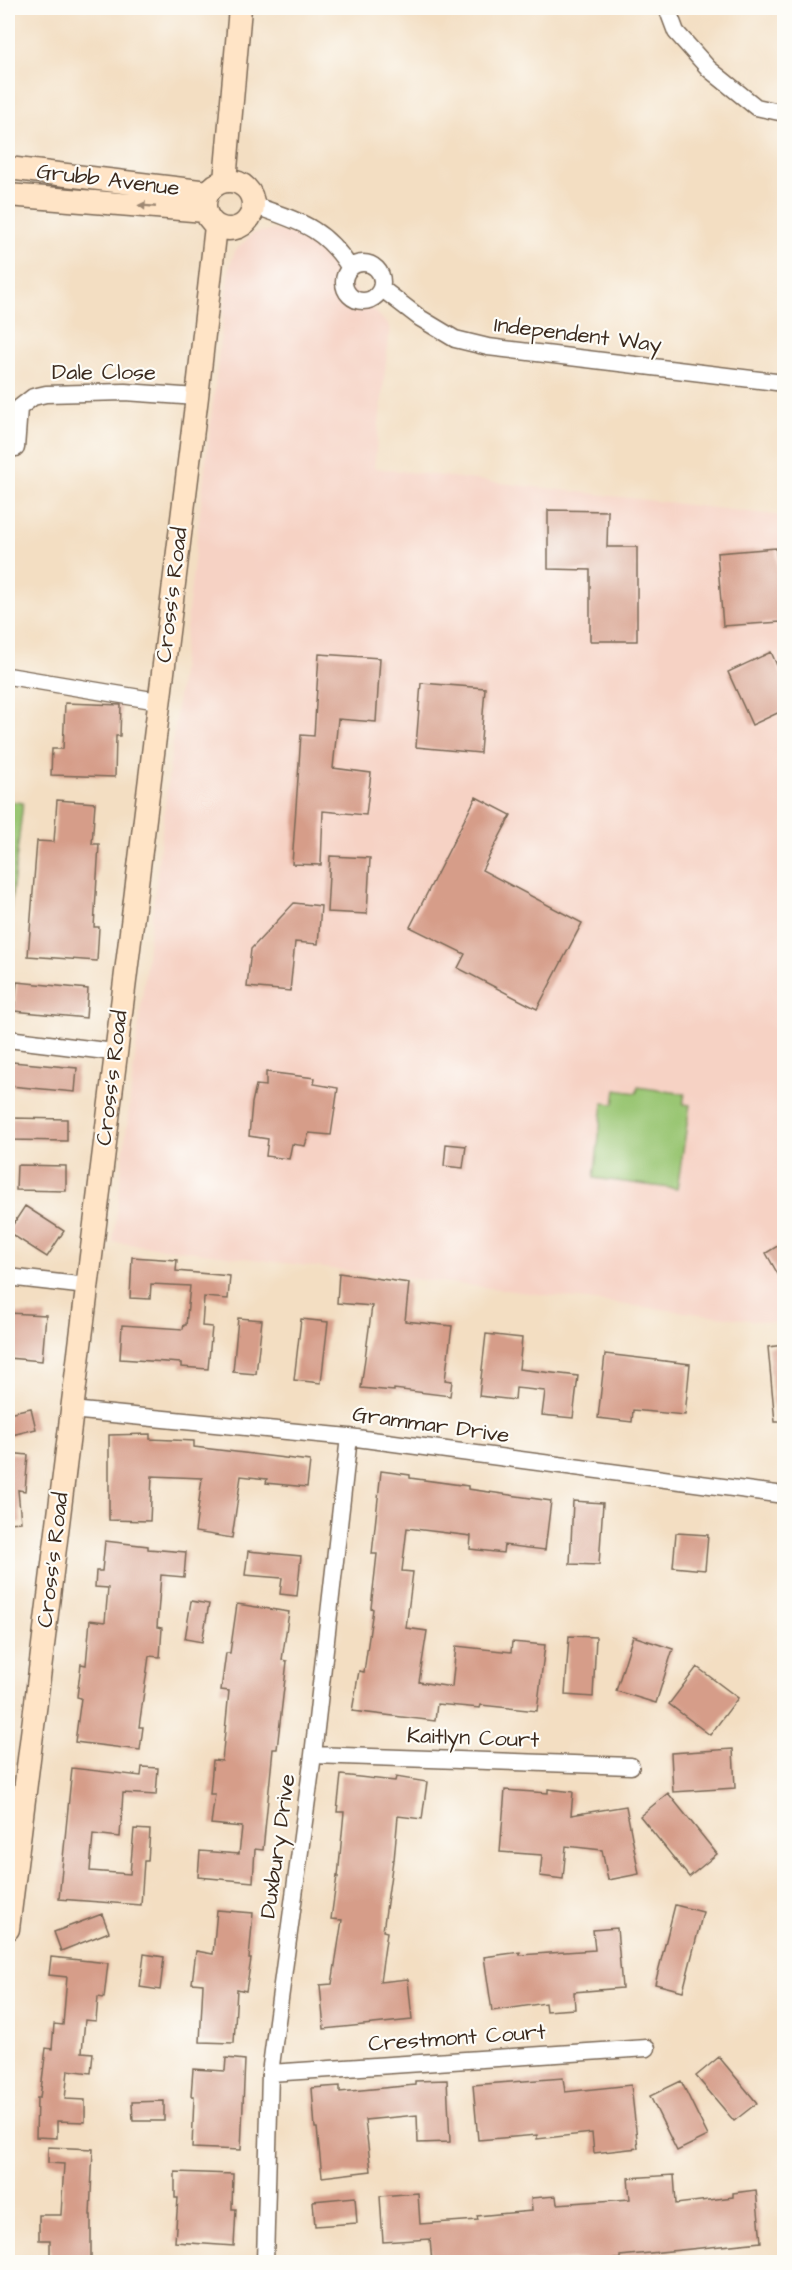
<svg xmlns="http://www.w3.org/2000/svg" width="792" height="2270" font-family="'Architects Daughter',sans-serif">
	<rect width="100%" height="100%" fill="#fdfcf7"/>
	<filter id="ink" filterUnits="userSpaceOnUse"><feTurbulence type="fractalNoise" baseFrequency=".0167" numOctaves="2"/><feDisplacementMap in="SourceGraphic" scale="12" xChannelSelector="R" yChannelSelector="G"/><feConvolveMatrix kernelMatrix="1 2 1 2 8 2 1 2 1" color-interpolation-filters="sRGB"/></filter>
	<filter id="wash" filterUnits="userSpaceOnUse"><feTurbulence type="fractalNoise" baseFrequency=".008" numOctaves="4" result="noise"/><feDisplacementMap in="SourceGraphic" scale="24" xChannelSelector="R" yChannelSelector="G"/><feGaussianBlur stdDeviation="1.35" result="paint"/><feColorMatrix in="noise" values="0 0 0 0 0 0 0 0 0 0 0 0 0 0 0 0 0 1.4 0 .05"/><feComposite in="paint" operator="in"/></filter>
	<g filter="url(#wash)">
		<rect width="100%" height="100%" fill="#f3dec2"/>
		<path fill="#f6d2c4" d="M275,230L304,235L390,327L374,468L784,516V1324L113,1242L229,268L235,251L253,233Z"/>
		<path fill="#9ac673" stroke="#6a7848" stroke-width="1.5" d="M8,801L23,803L9,920H8Z
			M638,1087L685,1094L683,1104L690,1105L677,1189L594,1178L603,1103L614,1104L616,1090L637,1093Z"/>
		<g id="blocks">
			<path fill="#d69d89" d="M548,510L608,511L607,547H637V641H590V570L548,569Z
				M776,548L781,622L723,626L717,553Z
				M771,652L784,681V710L752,725L728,672Z
				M319,654L380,658L376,722L338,719L333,768L371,773L366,815L323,811L321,865L292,864L301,735L314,736Z
				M421,683L485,688L480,753L416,747Z
				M65,703L121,705L120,736H116L115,777L51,775L52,749H63Z
				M476,797L511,815L482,870L582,923L537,1009L458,968L465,954L410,927Z
				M57,800L95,803L92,844H99L94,927H99L97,961L28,956L37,841L54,842Z
				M330,856L370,858L367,914L327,912Z
				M294,903L321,906L318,944L295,942L290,991L247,987L251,949Z
				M17,982L88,989L86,1018L14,1011Z
				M12,1062L77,1068L75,1092L10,1086Z
				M266,1072L315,1078L314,1084L338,1088L331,1135L309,1133L305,1146L292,1144L289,1159L266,1156L268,1139L249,1136L252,1103L256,1085L266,1086Z
				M12,1118L67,1119V1141L11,1140Z
				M446,1144L466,1146L463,1168L444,1166Z
				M17,1165L66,1166V1191L16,1190Z
				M25,1206L64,1231L47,1257L8,1232Z
				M784,1242V1285L766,1253Z
				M132,1257L177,1260L176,1271L230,1276L228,1299L204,1297L202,1326L212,1327L208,1369L181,1367V1363L120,1359L122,1325L183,1329L184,1325H186L190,1286L151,1284L150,1299L130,1298Z
				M339,1273L409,1283L405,1321L452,1326L445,1380L452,1381L450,1396L394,1389V1391L361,1388L372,1306L337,1303Z
				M8,1313L46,1315L42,1361L8,1358Z
				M238,1318L262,1320L256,1374L233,1372Z
				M301,1319L328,1322L321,1383L294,1380Z
				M486,1334L522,1338L519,1369L578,1376L573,1418L542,1415L545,1391L516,1388L515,1400L479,1396Z
				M784,1345V1422H775L768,1347Z
				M605,1354L690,1364L685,1415L633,1410L632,1422L598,1418Z
				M31,1408L36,1429L8,1436V1413Z
				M150,1434V1439L194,1441V1447L310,1461L307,1487L266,1483L267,1479L241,1476L232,1538L195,1532L202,1478L152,1476L150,1521L109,1520V1435Z
				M8,1453L28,1455L25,1491L18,1490L21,1522L8,1523Z
				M381,1471L410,1475V1478L468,1486V1489L551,1501L545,1550L504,1545L503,1553L470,1549L471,1536L407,1528L402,1571L413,1572L406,1628L427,1631L419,1682L452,1687L456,1646L511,1652L512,1642L545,1645L537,1711L481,1705L480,1708L437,1704L435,1721L352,1711L359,1671L364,1672L373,1609L371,1608L377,1554H372Z
				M573,1501L603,1503L599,1565L570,1564Z
				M676,1533L708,1535L705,1570L673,1567Z
				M105,1541L148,1546V1549L186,1552L184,1577L161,1575L157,1627L162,1628L160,1657L149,1656L139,1727H143L140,1750L75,1742L81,1698L77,1697L81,1664L86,1665L90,1620L105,1622L108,1588L95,1587L96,1571H102Z
				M248,1551L301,1556L297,1596L280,1594L282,1578L245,1575Z
				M191,1601L209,1604L202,1642L185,1639Z
				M237,1604L289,1612L282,1660L287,1661L277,1749H273L263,1850L255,1849L253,1882L198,1877L200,1851L239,1854L242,1827L211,1824L215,1794H210L213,1760L222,1761L229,1691L221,1690L226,1653H230Z
				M569,1636L596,1637L593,1697L565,1695Z
				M633,1636L673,1649L656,1703L616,1691Z
				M697,1667L738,1698L710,1735L669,1704Z
				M733,1749L735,1788L673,1792L671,1753Z
				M142,1767L158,1768L156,1795L123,1793L120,1837L93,1834L90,1871L130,1874L134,1829L150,1830L148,1861H144L141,1905L59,1899L72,1768L141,1776Z
				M341,1775L395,1781L396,1777L427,1782L422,1819L398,1816L394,1860H393L383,1931L387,1932L380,1982L408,1979L412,2020L324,2029L320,1985L332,1984L342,1920L331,1919L337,1876L338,1877L344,1812H337Z
				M548,1789L573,1792L571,1815L626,1806L639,1874L608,1880L602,1850L566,1846L563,1879L540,1876L542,1855L500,1852L505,1790L548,1793Z
				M668,1793L717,1854L689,1877L640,1816Z
				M675,1905L703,1912L683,1991L655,1984Z
				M217,1910L253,1913L249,1959H251L246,1991L237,1989L234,2043L200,2042L203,1984L192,1983L196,1951L213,1954Z
				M102,1914L109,1932L61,1951L54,1932Z
				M617,1928L622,1988L574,1992L575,2009L546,2011L545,2003L492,2011L484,1957L520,1952V1955L595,1950L593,1930Z
				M144,1954L164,1957L160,1990L140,1987Z
				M51,1957L108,1963L104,1998L98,1997L96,2021L85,2020L82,2052L93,2053L91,2073L68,2070L65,2099L85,2100V2122L57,2121V2138L36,2137L37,2098H40L46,2048L52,2049L54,2024L63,2025L67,1977L49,1975Z
				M719,2057L757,2103L734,2121L696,2076Z
				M226,2058L245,2060L241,2150L192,2148L194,2096H191L193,2069L225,2071Z
				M563,2078L565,2092L631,2085L638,2148L594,2153L592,2133L537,2139V2135L478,2140L473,2085Z
				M447,2080L450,2142L418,2143L417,2115L365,2120L371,2171L322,2177L317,2128H315L312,2088L340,2086V2092L415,2085V2081Z
				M681,2081L708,2136L677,2151L650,2096Z
				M164,2101V2121H133L132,2102Z
				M48,2147L93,2149L90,2215H91V2262H50V2240H39V2215H61L64,2164L48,2163Z
				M175,2172L233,2174L232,2209H236L234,2246L175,2242L178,2198H175Z
				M674,2175L676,2204L733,2197V2193L756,2190L761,2242L620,2256V2259L585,2261V2259L536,2262H432L430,2239L383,2242L380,2196L418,2193L420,2224L478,2220L477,2216L532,2211L531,2198L556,2196L557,2204L630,2199L628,2178Z
				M355,2197L357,2223L315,2226L313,2201Z"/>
		</g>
	</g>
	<g filter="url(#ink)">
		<use href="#blocks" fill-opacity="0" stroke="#7b6957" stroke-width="1.5"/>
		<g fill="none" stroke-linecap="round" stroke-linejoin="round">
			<defs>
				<path id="street" d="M667,8L676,32L709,69L756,107L784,113
					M253,205C297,221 324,226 350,268
					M344 282a19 19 0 1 1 38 0a19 19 0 1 1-38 0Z
					M381,288L420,318L455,339L488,347L784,383
					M16,448L19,408L33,397L46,394L125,392L197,397
					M8,676L158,701
					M8,1039L114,1052
					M8,1277L87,1286
					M71,1410L349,1437L784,1495
					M313,1755L631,1766
					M270,2073L647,2048
					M265,2262L270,2073L313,1755L349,1437"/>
				<path id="secondary" d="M8,168L208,192
					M205 205a24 24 0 1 1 48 0a24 24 0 1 1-48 0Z
					M225,181L240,8
					M8,195L205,211
					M8,1929L197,397L216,226"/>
			</defs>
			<use href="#street" stroke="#7b6957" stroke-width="19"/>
			<use href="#secondary" stroke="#7b6957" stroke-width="25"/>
			<use href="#street" stroke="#fff" stroke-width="16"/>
			<use href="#secondary" stroke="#ffe4c6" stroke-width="22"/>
		</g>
		<defs><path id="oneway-solid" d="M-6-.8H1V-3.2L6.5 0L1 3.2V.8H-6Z" transform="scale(1.5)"/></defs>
		<use fill="#9d8772" href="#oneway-solid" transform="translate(147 206) rotate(-175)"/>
	</g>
	<g text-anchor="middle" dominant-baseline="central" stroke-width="4.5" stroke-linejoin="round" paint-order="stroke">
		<g font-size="22" fill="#3b2a1e" stroke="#fdfcf7">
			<text transform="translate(108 180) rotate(7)">Grubb Avenue</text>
			<text transform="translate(578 335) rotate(7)">Independent Way</text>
			<text x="104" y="372">Dale Close</text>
			<text transform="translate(172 595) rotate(-83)">Cross's Road</text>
			<text transform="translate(112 1078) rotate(-83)">Cross's Road</text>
			<text transform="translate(431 1425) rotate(8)">Grammar Drive</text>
			<text transform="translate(53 1560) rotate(-83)">Cross's Road</text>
			<text transform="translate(473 1738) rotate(2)">Kaitlyn Court</text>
			<text transform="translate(278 1846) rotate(-82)">Duxbury Drive</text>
			<text transform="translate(457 2038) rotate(-4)">Crestmont Court</text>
		</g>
	</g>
	<rect width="792" height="2270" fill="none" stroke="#fdfcf7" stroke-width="30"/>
</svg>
